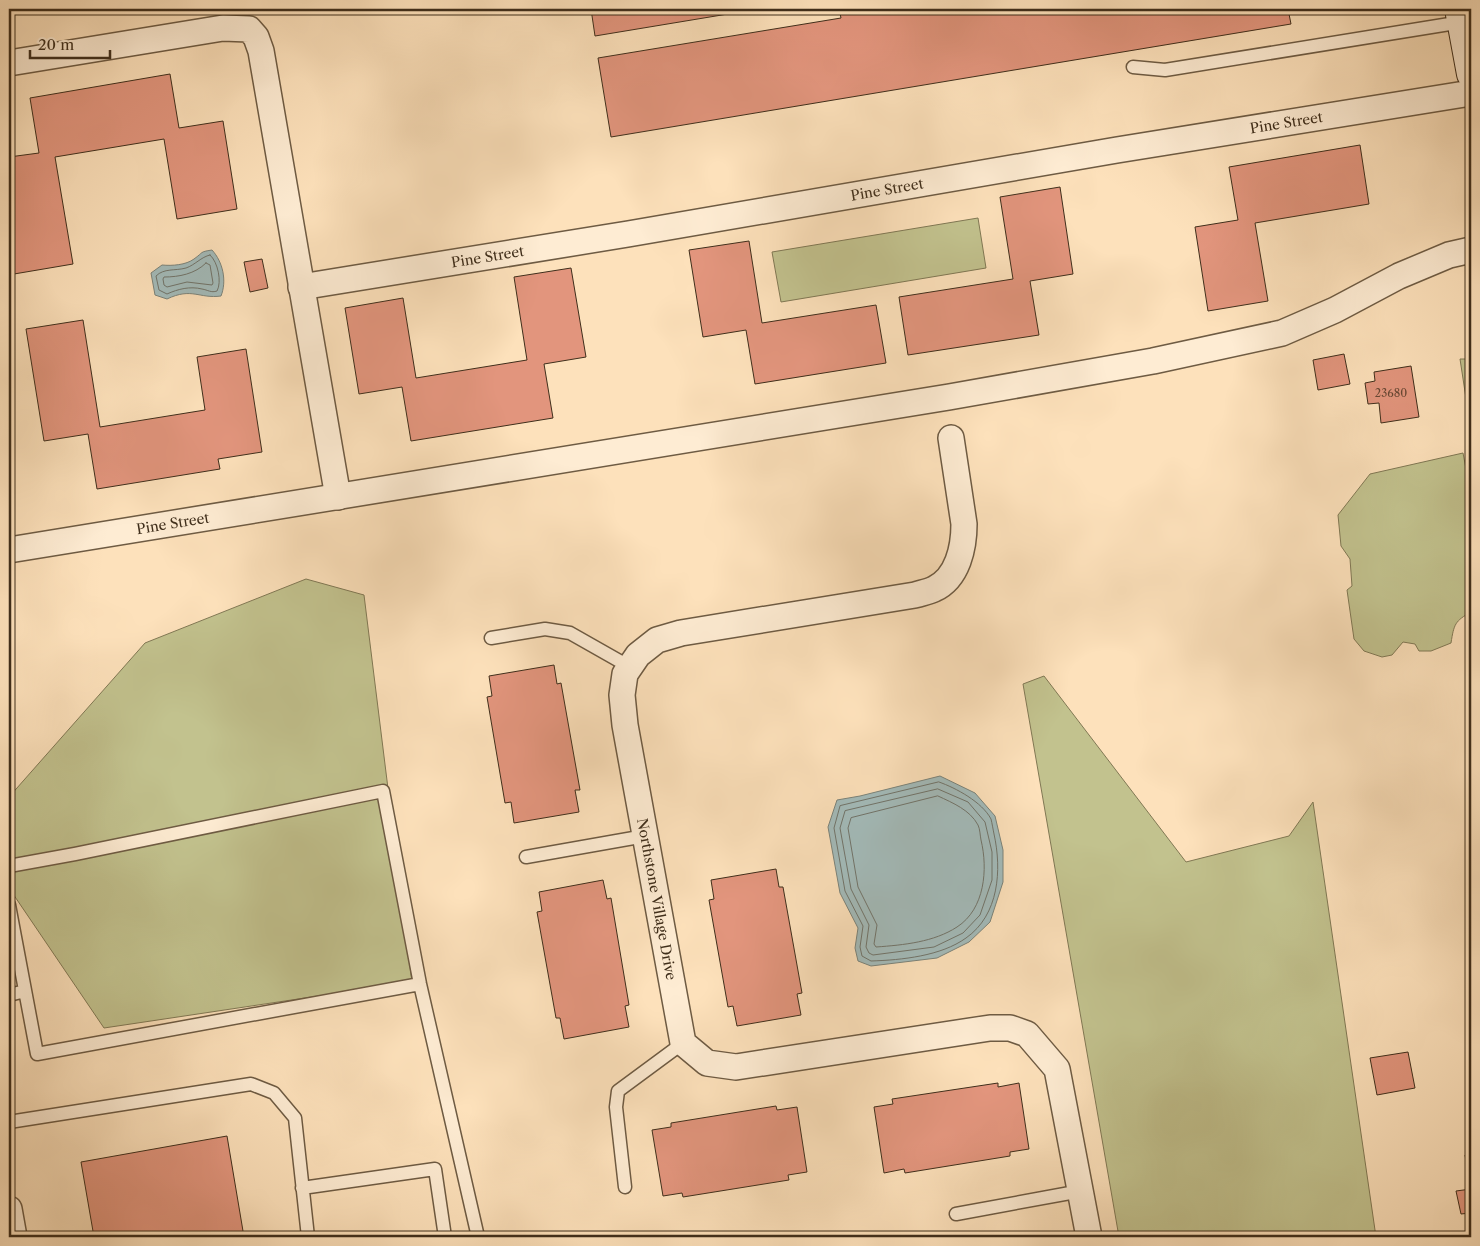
<svg xmlns="http://www.w3.org/2000/svg" width="1480" height="1246" font-family="'Libre Caslon Text',serif">
	<rect width="100%" height="100%" fill="#fde1bb"/>
	<filter id="stains"><feTurbulence type="fractalNoise" baseFrequency=".004" numOctaves="4"/><feColorMatrix values="0 0 0 0 .2 0 0 0 0 .09 0 0 0 0 .02 0 0 0 .5 -.17"/></filter>
	<radialGradient id="worn" r=".72"><stop offset=".6" stop-color="#630" stop-opacity="0"/><stop offset="1" stop-color="#630" stop-opacity=".3"/></radialGradient>
	<path fill="#c2c28e" stroke="#807854" d="M978,218L986,268L781,302L772,252Z
		M1460,359H1471V431Z
		M1463,453L1471,495V612C1455,621 1454,624 1451,643L1431,651H1419L1415,644L1403,642L1392,655L1382,657L1364,651L1354,639L1347,590L1352,586L1350,559L1341,546L1338,515L1370,474Z
		M306,579L364,595L412,982L104,1028L9,888V797L145,643Z
		M1044,676L1186,862L1289,836L1313,802L1376,1237H1119L1023,684Z"/>
	<path fill="#a3bbba" stroke="#7b837a" d="M212,250C223,262 227,281 221,296C199,299 192,287 167,299L155,295L151,273L162,265C172,266 186,265 194,259C204,252 199,252 212,250Z
		M940,776L975,793L995,816L1003,850V882L990,922L969,942L937,958L871,966L858,961L855,948L858,928L840,893L828,827L837,800L860,796Z"/>
	<g fill="none" stroke-linecap="round" stroke-linejoin="round">
		<path stroke="#71746a" stroke-width="1" d="M210,255C218,262 222,282 217,291C211,293 208,290 202,289C190,286 178,289 167,294L159,290L156,276C164,268 175,271 186,268C195,265 201,257 210,255Z
			M206,263L210,265L213,283L212,285L187,282L167,287L164,285L163,279L164,277C179,277 195,274 206,263Z
			M939,782C956,788 982,802 991,819C992,823 993,829 994,834C1002,870 999,915 966,938C941,956 902,960 871,961L862,956L860,947L863,926L845,891L834,828L840,806Z
			M938,789L968,802L985,822L992,852V880L980,915L963,933L934,947L873,955L869,953L866,947L869,925L851,889L840,828L845,811Z
			M938,796C953,803 970,810 978,825C980,829 980,835 981,840C988,869 985,909 957,927C934,942 904,945 876,947L874,944L877,925L858,887L848,828L851,818Z"/>
	</g>
	<path fill="#e2957d" stroke="#3f2e1b" d="M591,9H758L595,36Z
		M839,9H1288L1291,24L611,137L598,58L841,18Z
		M170,74L179,128L223,121L237,209L177,219L164,139L55,157L73,264L14,274L9,242V157L39,153L30,98Z
		M1360,145L1369,204L1255,223L1268,301L1208,311L1195,227L1238,220L1229,167Z
		M1060,187L1073,274L1030,281L1039,335L908,355L899,297L1013,279L1000,197Z
		M749,241L762,323L876,305L886,363L755,384L746,330L703,337L689,250Z
		M262,259L268,288L250,292L244,262Z
		M571,268L586,357L544,364L553,418L411,441L402,387L359,394L345,308L403,298L416,378L527,360L514,277Z
		M83,320L100,427L205,410L197,357L246,349L262,452L218,459L220,469L97,489L88,434L44,441L26,329Z
		M1344,354L1350,384L1318,390L1313,360Z
		M1411,366L1419,417L1381,423L1379,403L1368,404L1365,383L1375,381L1374,372Z
		M554,665L557,684L561,683L580,790H575L579,812L514,823L511,802L505,803L487,697L492,696L489,676Z
		M776,869L779,887H783L802,993L797,994L801,1015L737,1026L733,1006L728,1007L709,900L714,899L711,880Z
		M603,880L607,899L611,898L629,1005L625,1006L629,1027L564,1039L560,1018H556L537,912L542,911L539,892Z
		M1408,1052L1415,1088L1377,1095L1370,1058Z
		M998,1083V1087L1019,1083L1029,1149L1010,1152V1156L905,1173L904,1169L884,1173L874,1107L893,1104L892,1099Z
		M776,1106L777,1110L797,1107L807,1172L788,1175L789,1180L683,1197L682,1193L663,1196L652,1130L671,1127V1123Z
		M227,1136L244,1237H94L81,1162Z
		M1471,1154V1220L1470,1213L1461,1214L1456,1191L1471,1189L1465,1155Z"/>
	<g fill="none" stroke-linecap="round" stroke-linejoin="round">
		<defs>
			<path id="service" d="M1133,67L1165,70L1462,22
				M491,638L545,629L570,633L630,667
				M526,857L645,836
				M9,866L75,854L383,791L420,984L478,1237
				M9,905L37,1054L420,984
				M9,995L25,991
				M9,1122L251,1084L274,1093L295,1118L308,1237
				M625,1187L616,1107L618,1091L683,1043
				M302,1188L435,1169L445,1237
				M956,1214L1081,1191"/>
			<g id="minor">
				<path d="M9,63L223,28L249,29L256,37L261,51L338,497"/>
				<path id="s1" d="M301,287L628,234L1117,150L1471,93"/>
				<path id="s2" d="M951,438L964,524C964,547 958,578 934,589C928,592 921,593 915,595L681,633L657,640L638,655L625,674L622,695L625,725L683,1043L707,1063L736,1067L990,1028H1010L1027,1034L1057,1069L1089,1237"/>
				<path id="s3" d="M9,550L949,397L1153,361L1282,333L1335,310L1399,276L1449,255L1471,250"/>
				<path d="M9,1209L14,1237"/>
			</g>
			<path id="secondary" d="M1459,9L1471,74"/>
		</defs>
		<use href="#service" stroke="#6e5b43" stroke-width="15"/>
		<use href="#minor" stroke="#6e5b43" stroke-width="28"/>
		<use href="#secondary" stroke="#3f2e1b" stroke-width="30"/>
		<use href="#service" stroke="#feecd3" stroke-width="12"/>
		<use href="#minor" stroke="#feecd3" stroke-width="25"/>
		<use href="#secondary" stroke="#feecd3" stroke-width="28"/>
	</g>
	<g text-anchor="middle" dominant-baseline="central" stroke-width="4" stroke-linejoin="round" paint-order="stroke">
		<g font-size="11" fill="#684834">
			<text x="1391" y="393">23680</text>
		</g>
		<g font-size="14" fill="#3f2e1b" stroke="#feecd3">
			<text stroke="none"><textPath href="#s1" startOffset="999">Pine Street</textPath></text>
			<text stroke="none"><textPath href="#s1" startOffset="594">Pine Street</textPath></text>
			<text stroke="none"><textPath href="#s1" startOffset="189">Pine Street</textPath></text>
			<text stroke="none"><textPath href="#s3" startOffset="166">Pine Street</textPath></text>
			<text stroke="none"><textPath href="#s2" startOffset="720">Northstone Village Drive</textPath></text>
		</g>
	</g>
	<rect width="1480" height="1246" fill="none" stroke="#fde1bb" stroke-width="30"/>
	<rect x="10" y="10" width="1460" height="1226" fill="none" stroke="#3f2e1b" stroke-width="2.5"/>
	<rect x="15" y="15" width="1450" height="1216" fill="none" stroke="#3f2e1b"/>
	<path d="M30 50v8h80v-8" fill="none" stroke="#3f2e1b" stroke-width="2.5"/>
	<text x="38" y="50" font-size="15" fill="#3f2e1b" stroke="#feecd3" stroke-width="4" paint-order="stroke">20 m</text>
	<rect width="100%" height="100%" filter="url(#stains)"/>
	<rect width="100%" height="100%" fill="url(#worn)"/>
</svg>
